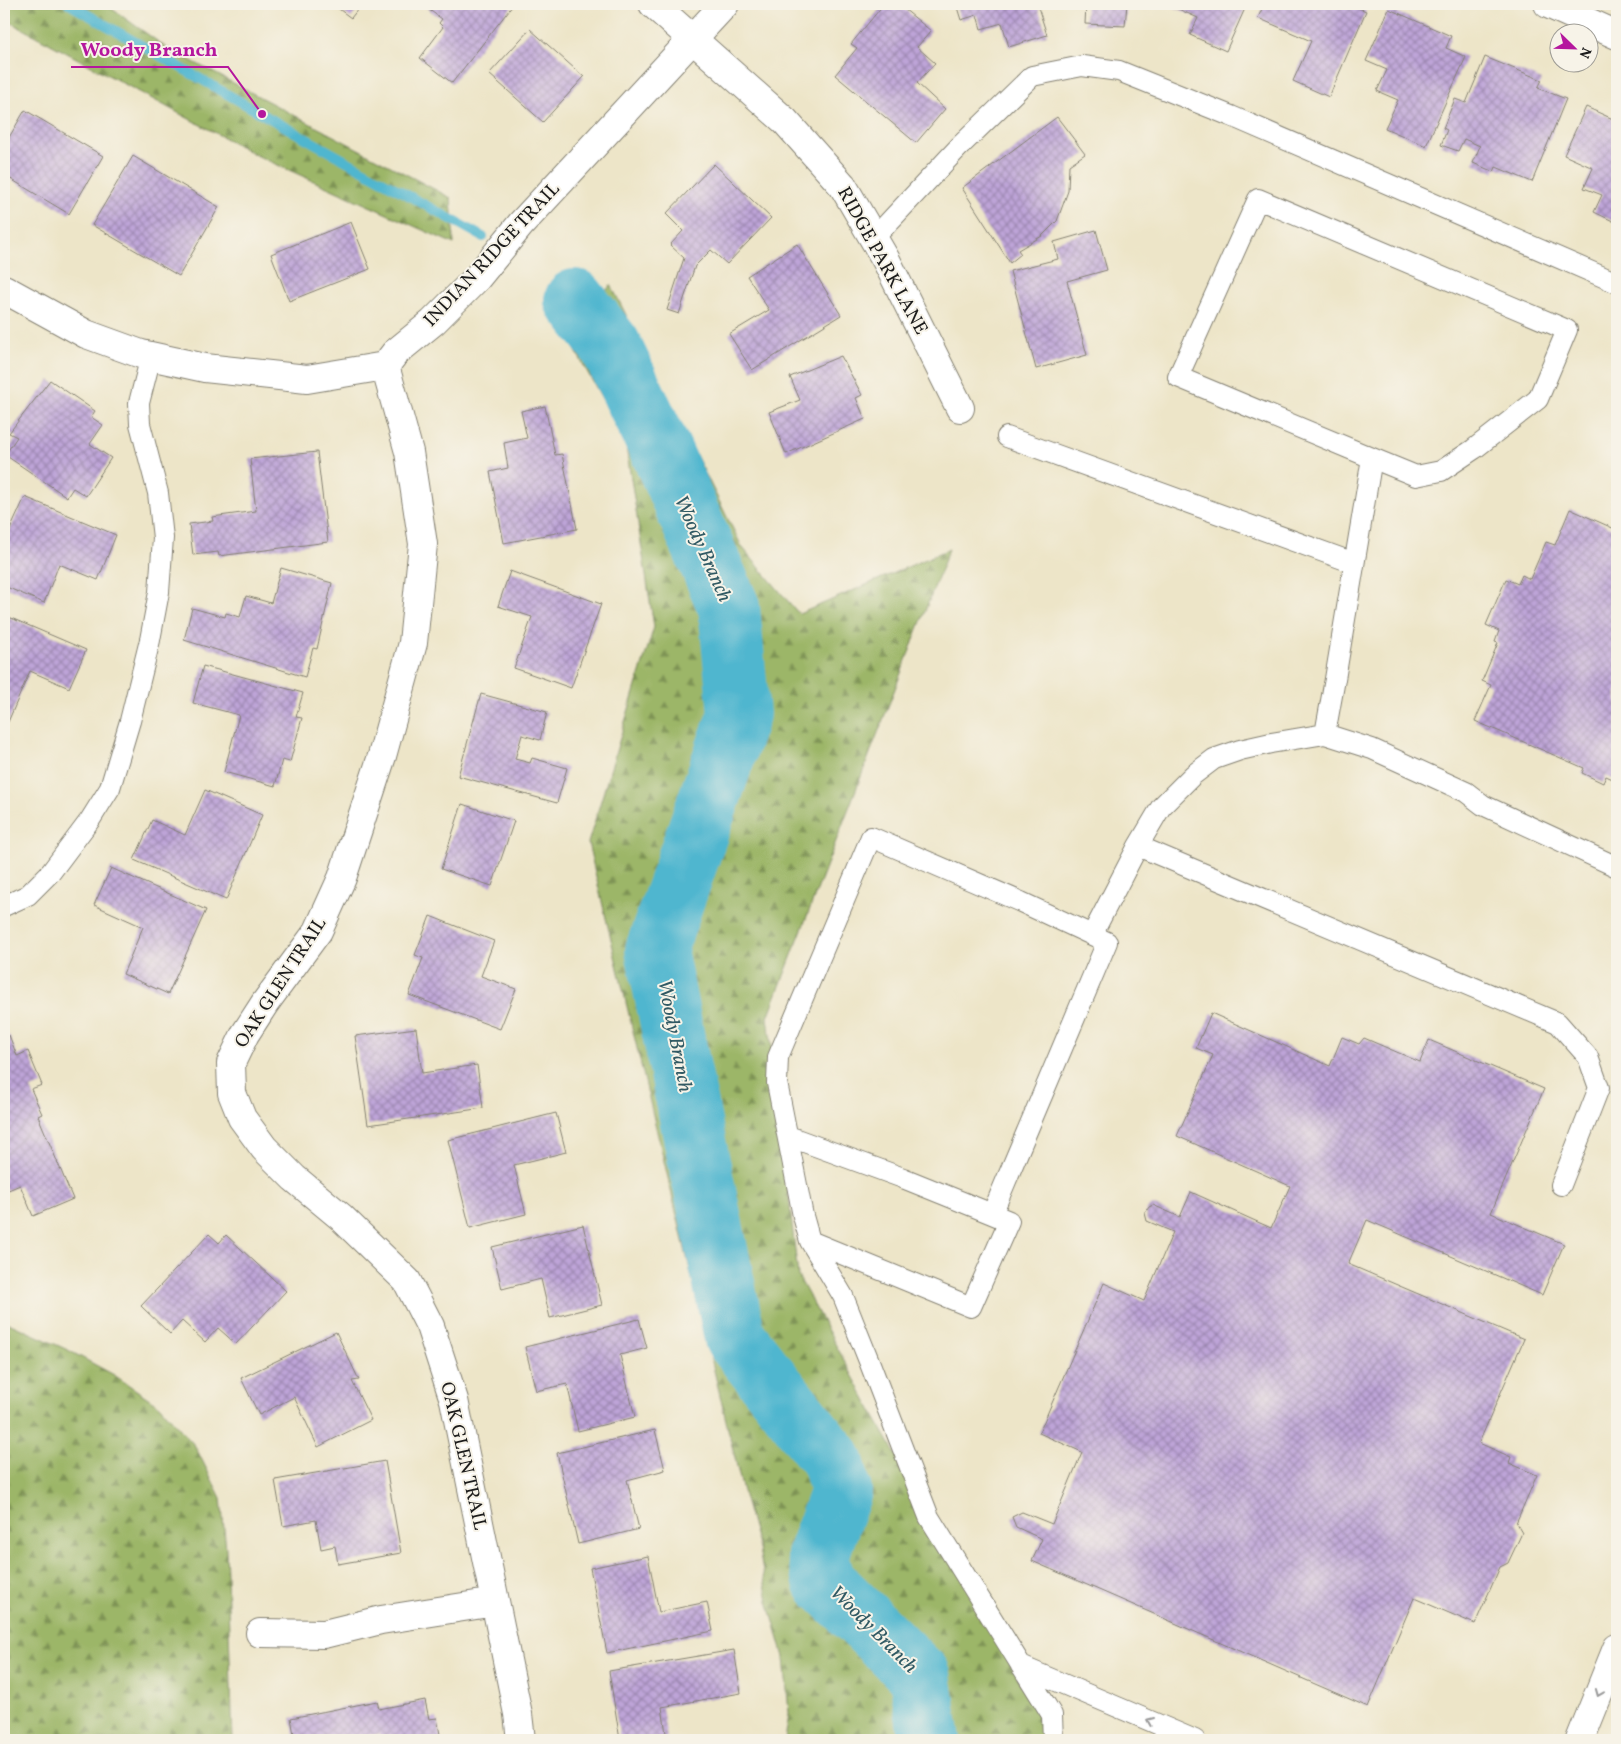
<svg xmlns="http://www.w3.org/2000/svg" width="1621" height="1744" font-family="Vollkorn,serif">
	<defs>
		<pattern id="forest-firs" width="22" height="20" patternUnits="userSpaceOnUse" patternTransform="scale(1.25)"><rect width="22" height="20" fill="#9cb668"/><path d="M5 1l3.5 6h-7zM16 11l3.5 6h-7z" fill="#7e9355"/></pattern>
		<pattern id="building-cross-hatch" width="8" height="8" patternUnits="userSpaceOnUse" patternTransform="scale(1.25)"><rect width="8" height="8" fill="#bea4d8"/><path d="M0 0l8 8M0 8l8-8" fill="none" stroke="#9a85ae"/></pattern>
	</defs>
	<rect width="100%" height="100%" fill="#f7f3e8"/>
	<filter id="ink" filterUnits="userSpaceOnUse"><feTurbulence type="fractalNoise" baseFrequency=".02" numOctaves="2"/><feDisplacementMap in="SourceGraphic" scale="10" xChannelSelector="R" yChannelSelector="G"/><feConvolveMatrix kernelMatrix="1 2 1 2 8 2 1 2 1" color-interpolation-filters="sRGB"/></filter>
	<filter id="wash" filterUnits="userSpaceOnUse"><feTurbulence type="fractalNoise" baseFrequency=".0096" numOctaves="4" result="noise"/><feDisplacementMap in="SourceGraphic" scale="20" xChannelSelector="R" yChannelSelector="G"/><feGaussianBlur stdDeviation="1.12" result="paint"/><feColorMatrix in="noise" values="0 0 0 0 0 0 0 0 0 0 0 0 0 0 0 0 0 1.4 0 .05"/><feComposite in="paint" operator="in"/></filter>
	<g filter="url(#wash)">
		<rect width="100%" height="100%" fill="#ede5c8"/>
		<path fill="url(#forest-firs)" stroke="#5c6942" d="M4,4H105L167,48L451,198L454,244L260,157L4,19Z
			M611,285L742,547L799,614L949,549L768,1017L798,1276L1052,1740H785L789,1713L784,1657L768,1601L759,1549L744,1496L588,843L654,627L625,440L567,335Z
			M4,1321L68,1350L114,1375L160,1406L195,1446L221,1498L226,1549L233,1740H4Z"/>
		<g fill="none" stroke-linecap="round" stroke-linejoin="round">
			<path stroke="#50b6cf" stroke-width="10" d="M69,4L262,114L483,237"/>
			<path stroke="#50b6cf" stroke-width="62" d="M575,300L610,345L663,455L729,607L739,714L656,950L735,1338L833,1461L841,1491L818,1555L824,1581L920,1676L930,1740"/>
		</g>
		<g id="blocks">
			<path fill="url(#building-cross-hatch)" d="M332,4H362L351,18Z
				M421,4H512L513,5L452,83L420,58L443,27L439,23L442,19Z
				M884,4H898L931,31L917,47L935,63L917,83L945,109L916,143L835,75L857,48L851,44Z
				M956,4H1037L1047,35L1009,47L1002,23L981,29L977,15L961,20Z
				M1086,4H1127L1125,26L1085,24Z
				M1167,4H1247L1226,51L1190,35L1198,18Z
				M1264,4H1350L1366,11L1329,97L1293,81L1311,41L1258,18Z
				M1389,9L1451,36L1446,48L1466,57L1426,146L1385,128L1398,100L1377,91L1387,70L1366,61Z
				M530,29L584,77L543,122L489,74Z
				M1485,57L1542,80L1538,88L1566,99L1532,182L1496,167L1494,172L1473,163L1480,146L1464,139L1458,151L1441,145L1447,130L1443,128L1455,99L1466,103Z
				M1586,107L1613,119L1614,114L1617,116V223L1594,212L1602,195L1584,188L1593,168L1564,155Z
				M25,110L103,156L69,214L4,175V146Z
				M1057,117L1085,154L1069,165L1068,191L1057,221L1042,236L1018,250L1021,254L1010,263L962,188Z
				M133,156L219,207L179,276L92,225Z
				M714,164L771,218L727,264L711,250L695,266L679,314L667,310L684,258L670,245L683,231L666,214Z
				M351,222L370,269L289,301L271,254Z
				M1096,230L1107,270L1067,281L1087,355L1036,369L1010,271L1058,259L1054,242Z
				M797,244L841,315L752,370L729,334L769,310L747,276Z
				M841,356L862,395L856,398L865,419L786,454L769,412L800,400L790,377Z
				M50,380L95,411L91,417L103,425L90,444L111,458L86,496L73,488L67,497L5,455L17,437L9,433Z
				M545,406L555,455L562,454L577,529L504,543L490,472L508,468L504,443L527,438L521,411Z
				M317,452L328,542L219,556L218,552L193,555L189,524L213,521L212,517L256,511L250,459Z
				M25,497L116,535L98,580L59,564L44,603L4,586V543Z
				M1570,509L1617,530V781L1606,776L1603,783L1582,773L1584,768L1475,721L1491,685L1482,681L1498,643L1495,642L1499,631L1486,625L1506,579L1518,584L1522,575L1530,579L1546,542L1555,545Z
				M281,568L332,583L317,649L313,648L305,677L184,640L192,608L225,617L226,613L240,617L246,596L271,603Z
				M510,571L601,604L571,688L514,668L532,617L498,606Z
				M4,615L86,650L69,688L30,671L8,722L4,720Z
				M203,666L303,693L296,717L302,718L290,762L282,760L275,786L224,772L239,715L193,703Z
				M481,694L547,712L540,740L522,735L515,759L530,763L532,758L567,768L557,803L458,776Z
				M205,790L262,815L226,900L134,860L152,820L185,835Z
				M462,804L514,821L492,886L441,869Z
				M111,868L206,910L168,994L123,974L143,927L94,905Z
				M430,916L494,941L481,976L516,989L500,1029L409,995L423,958L415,955Z
				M1211,1013L1330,1066L1342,1037L1359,1044L1364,1038L1420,1062L1429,1040L1544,1089L1491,1213L1564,1244L1542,1295L1367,1220L1348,1264L1524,1339L1479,1443L1511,1457L1509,1463L1537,1475L1516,1523L1522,1533L1508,1563L1500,1567L1475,1624L1414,1598L1368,1707L1032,1561L1042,1539L1016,1527L1012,1517L1022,1512L1052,1524L1082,1452L1039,1433L1104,1283L1144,1301L1173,1232L1147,1221L1145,1213L1149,1207L1153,1205L1180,1217L1191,1192L1271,1228L1290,1186L1177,1136L1213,1055L1196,1048Z
				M416,1028L422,1073L477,1065L483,1108L368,1125L355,1036Z
				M9,1035L17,1056L28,1051L42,1085L31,1089L42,1114L38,1116L73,1199L33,1216L20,1185L6,1191L4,1186V1037Z
				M556,1113L566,1152L514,1165L526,1214L470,1228L448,1140Z
				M583,1225L602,1305L550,1318L541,1279L502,1289L492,1247Z
				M209,1234L219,1243L226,1235L286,1291L236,1344L218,1328L205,1342L182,1321L170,1334L141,1306Z
				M639,1319L647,1348L620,1355L635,1417L578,1431L567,1384L536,1391L525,1347Z
				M336,1332L359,1380L352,1381L371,1420L318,1447L294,1397L259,1415L241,1378Z
				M655,1430L665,1470L627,1480L639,1529L578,1544L557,1453Z
				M385,1461L401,1553L338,1564L335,1546L321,1549L316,1520L283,1526L275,1480Z
				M648,1556L659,1612L707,1602L713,1631L607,1653L590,1568Z
				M734,1650L741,1693L662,1707L667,1740H620L609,1671Z
				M425,1700L429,1719L437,1718L441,1740H380L379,1734L346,1740H295L291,1718L377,1701L379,1709Z"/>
		</g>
	</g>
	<g filter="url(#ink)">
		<use href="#blocks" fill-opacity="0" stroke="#848072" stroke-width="1"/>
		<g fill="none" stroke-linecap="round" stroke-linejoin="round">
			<defs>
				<path id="lane" d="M873,239L959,147L1032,76L1082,66L1119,71L1231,116L1617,283
					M1007,437L1354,563
					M1325,734L1335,679L1372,458L1178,377L1258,199L1567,330L1538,399L1474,449L1441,471L1416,476L1372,458
					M1138,846L1558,1023L1588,1057L1599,1088L1561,1185
					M4,906L28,895L51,872L90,820L110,788L130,721L150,640L159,592L163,538L158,493L140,424L139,403L151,356
					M788,1136L903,1178L992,1214
					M810,1241L971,1307L1009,1221L992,1214L1107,942L1092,935
					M1021,1666L1195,1740
					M1053,1740L1052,1715L929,1517L869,1361L843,1296L810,1241L803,1216L777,1083L778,1057L871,837L1021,902L1092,935L1138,846L1161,807L1193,775L1214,759L1240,750L1271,743L1325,734L1372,749L1466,792L1483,805L1617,867"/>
				<path id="street" d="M653,4L785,121L843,186L886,260L960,408
					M385,366L409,452L423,544L413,643L382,756L342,878L318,931L265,1003L245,1034L231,1063L232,1093L242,1118L264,1148L294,1178L341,1217L407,1281L430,1326L454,1400L518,1714L521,1740
					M260,1633L324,1634L381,1620L495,1602"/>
				<path id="secondary" d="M1548,4L1617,35
					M4,289L86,334L141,354L205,368L307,379L385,366L395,353L433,322L477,278L521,224L725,4
					M1580,1740L1617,1648"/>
			</defs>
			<use href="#lane" stroke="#848072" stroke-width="22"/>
			<use href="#street" stroke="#848072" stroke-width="30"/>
			<use href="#secondary" stroke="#848072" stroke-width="30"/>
			<use href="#lane" stroke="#fff" stroke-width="20"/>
			<use href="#street" stroke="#fff" stroke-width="28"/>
			<use href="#secondary" stroke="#fff" stroke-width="28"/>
		</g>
		<defs><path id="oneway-chevron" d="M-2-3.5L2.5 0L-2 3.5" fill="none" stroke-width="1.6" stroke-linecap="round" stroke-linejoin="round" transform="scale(1.25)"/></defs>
		<g stroke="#999">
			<use href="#oneway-chevron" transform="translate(1599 1693) rotate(112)"/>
			<use href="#oneway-chevron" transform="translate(1150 1721) rotate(-157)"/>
		</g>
	</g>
	<g text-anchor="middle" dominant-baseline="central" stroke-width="4" stroke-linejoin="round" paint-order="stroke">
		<g font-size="19" fill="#1c1c1c" stroke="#f7f3e8">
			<text transform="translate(492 255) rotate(-47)">INDIAN RIDGE TRAIL</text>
			<text transform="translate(882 261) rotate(61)">RIDGE PARK LANE</text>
			<text transform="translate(281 983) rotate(-57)">OAK GLEN TRAIL</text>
			<text transform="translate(463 1456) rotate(77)">OAK GLEN TRAIL</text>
		</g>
		<g font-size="20" font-style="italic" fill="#315a64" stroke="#f7f3e8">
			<text transform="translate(702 549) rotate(66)">Woody Branch</text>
			<text transform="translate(674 1036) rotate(79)">Woody Branch</text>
			<text transform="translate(873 1630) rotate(45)">Woody Branch</text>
		</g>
	</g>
	<path fill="none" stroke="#b5179e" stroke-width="2" d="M262 114L228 67H71"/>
	<circle fill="#b5179e" stroke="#f7f3e8" stroke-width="2" cx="262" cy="114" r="5"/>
	<g font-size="20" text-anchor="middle" font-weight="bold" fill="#b5179e" stroke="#f7f3e8" stroke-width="4" stroke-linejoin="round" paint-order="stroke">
		<text x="149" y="56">Woody Branch</text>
	</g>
	<rect width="1621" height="1744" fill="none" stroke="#f7f3e8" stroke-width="20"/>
	<g transform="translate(1574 48) rotate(113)"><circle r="24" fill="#f7f3e8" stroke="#9f9d96"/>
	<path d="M0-4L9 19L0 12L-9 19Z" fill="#b5179e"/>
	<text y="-8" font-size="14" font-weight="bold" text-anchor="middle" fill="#1c1c1c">N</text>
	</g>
</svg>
